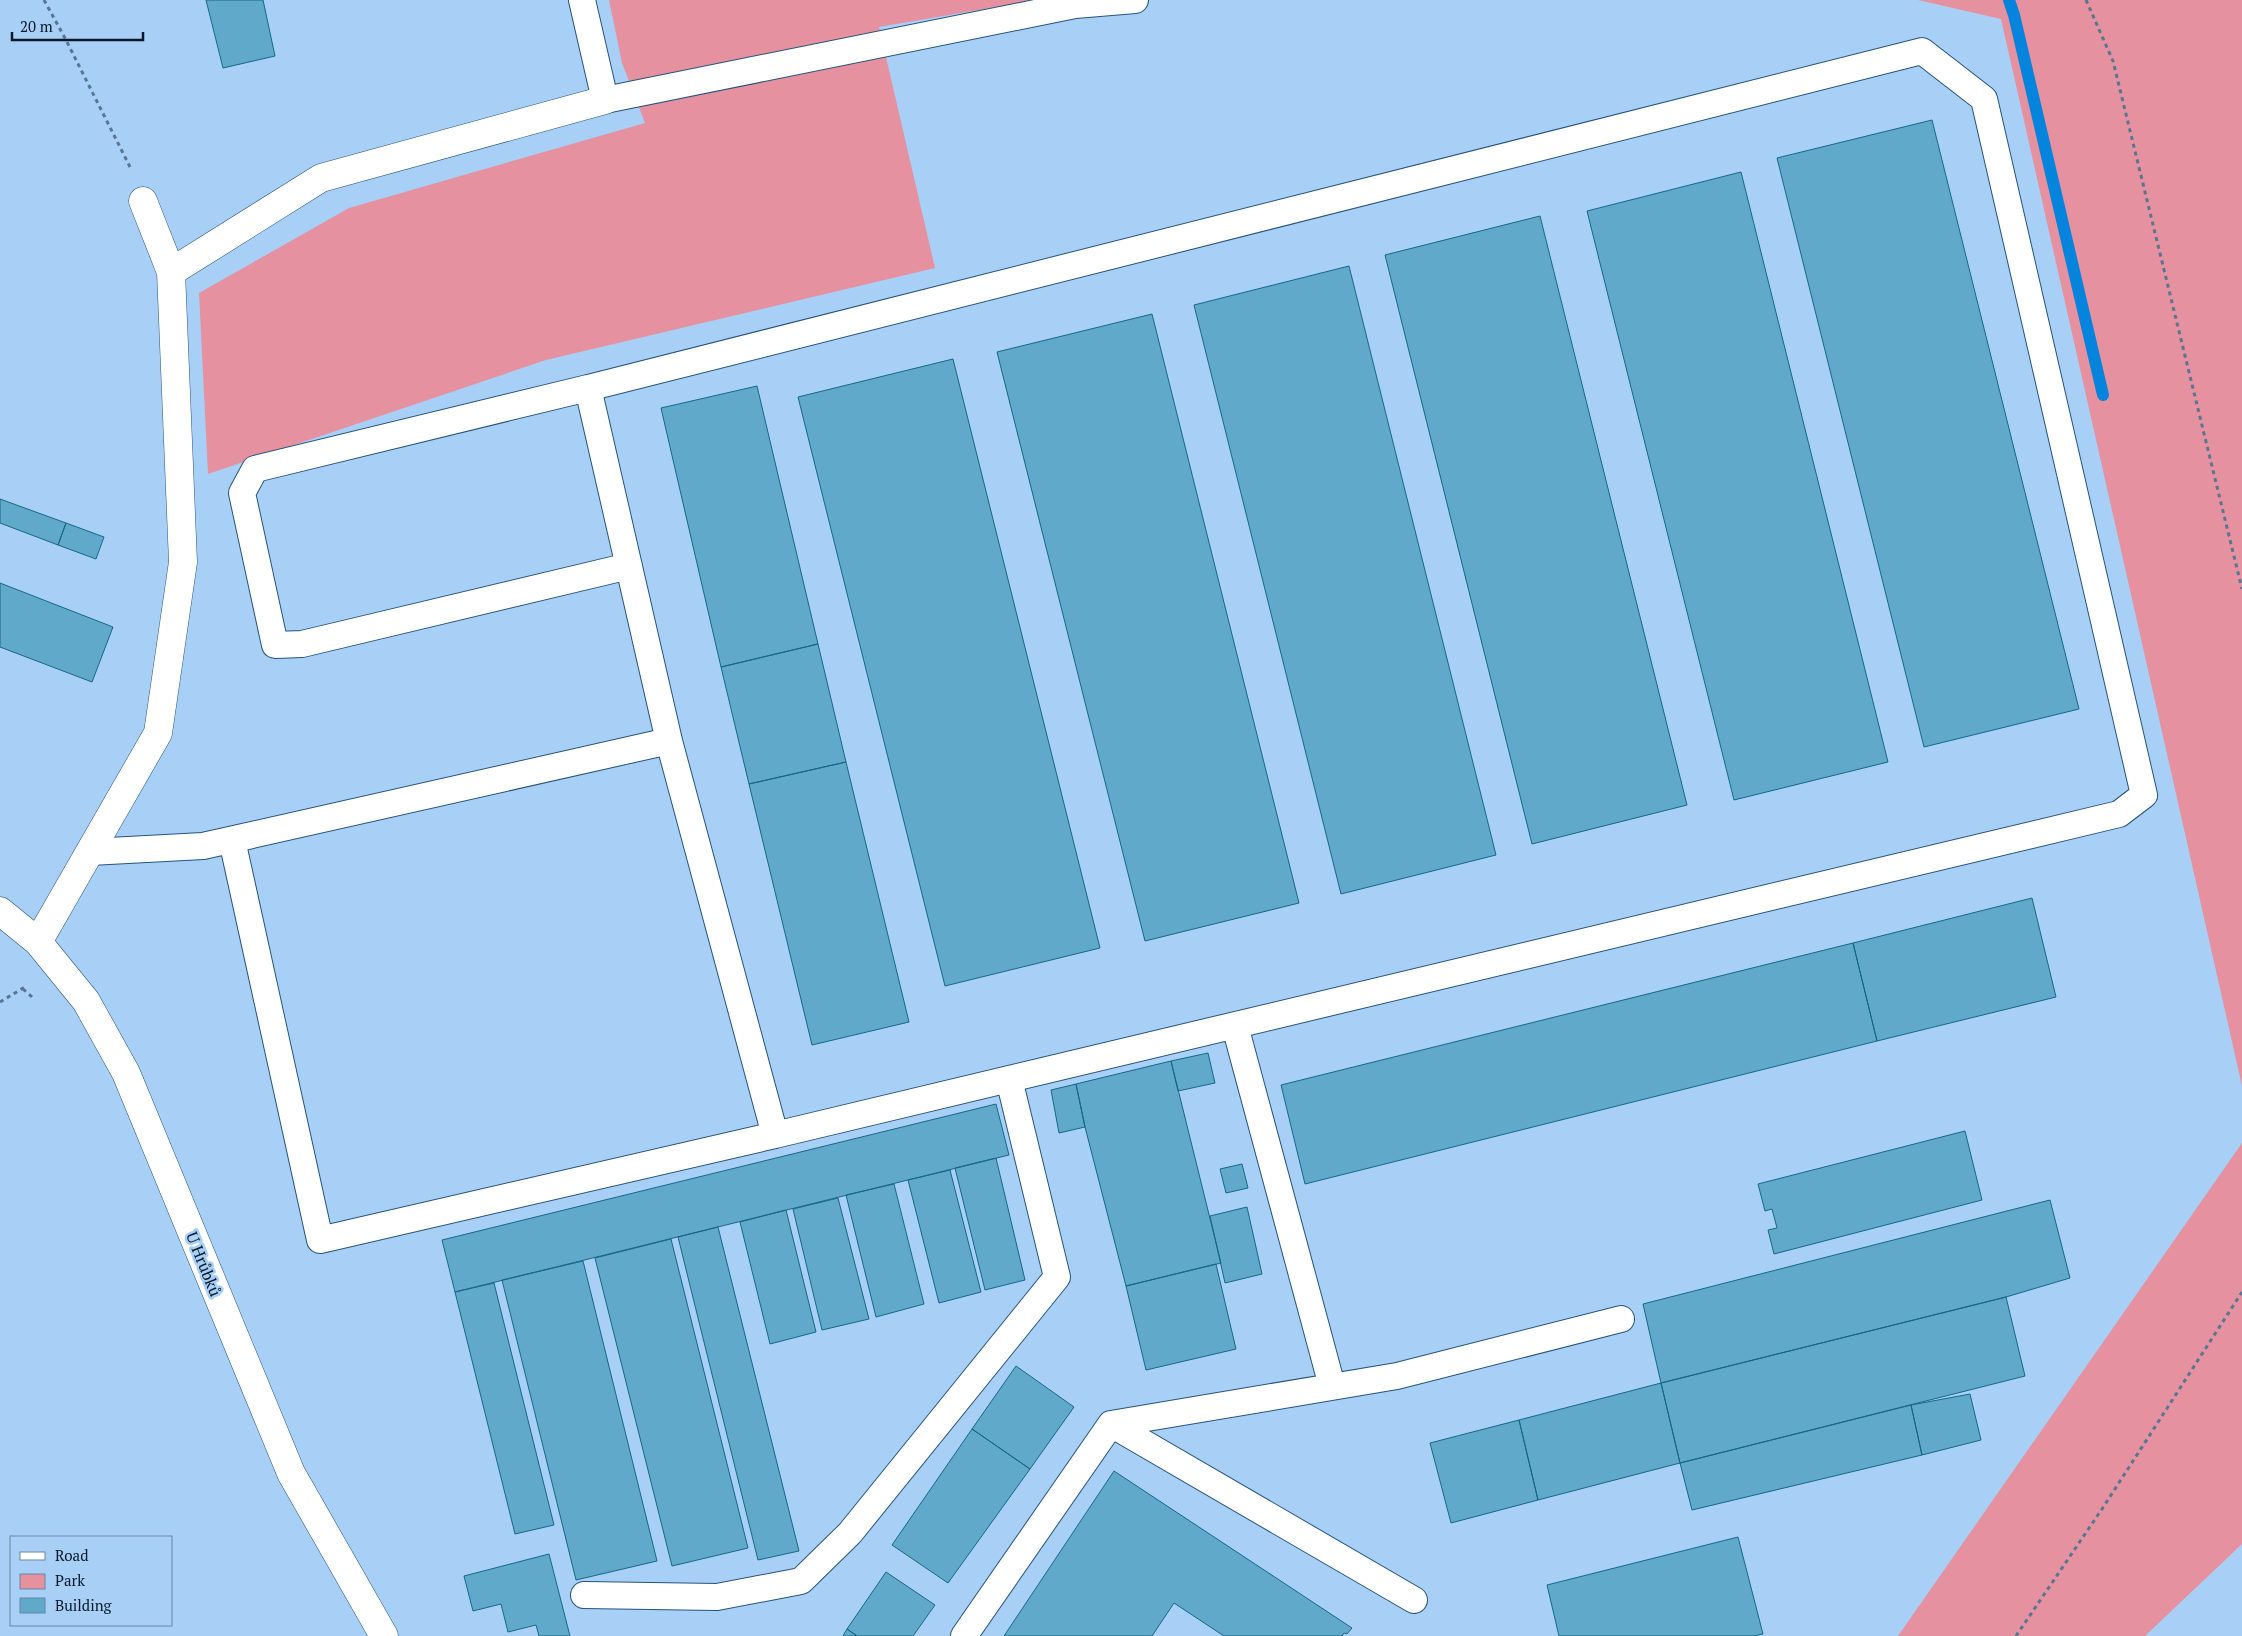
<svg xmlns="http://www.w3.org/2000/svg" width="2242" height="1636" font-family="'PT Serif',serif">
	<rect width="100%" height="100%" fill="#a8d0f7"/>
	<path fill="#e5919f" d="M609,0H1037L879,27L935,268L546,360L208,474L199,293L349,208L645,123L622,63Z
		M1918,0H2242V1086L2001,19Z
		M2242,1143V1544L2145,1636H1898Z"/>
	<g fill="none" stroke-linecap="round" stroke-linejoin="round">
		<path stroke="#0484dc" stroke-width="12" d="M2009,0L2014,15L2103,395"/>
	</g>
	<path fill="#60a9ca" stroke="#166785" d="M206,0H263L275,56L223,68Z
		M1932,120L2079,709L1924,747L1777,158Z
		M1741,172L1888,762L1734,800L1587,211Z
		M1540,216L1687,805L1532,844L1385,255Z
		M1349,266L1496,855L1341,894L1194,305Z
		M1152,314L1299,903L1145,941L997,352Z
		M953,359L1100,948L945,986L798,397Z
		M757,386L818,644L721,667L661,408Z
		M0,499L66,523L58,545L0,523Z
		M66,523L104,537L96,559L58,545Z
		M0,583L113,627L92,682L0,647Z
		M818,644L846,762L749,784L721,667Z
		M846,762L909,1022L812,1045L749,784Z
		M2032,898L2056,997L1877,1041L1853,943Z
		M1853,943L1877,1041L1305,1184L1281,1085Z
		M1208,1053L1215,1083L1178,1091L1171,1061Z
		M1171,1061L1221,1263L1126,1286L1085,1127L1076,1084Z
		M1076,1084L1085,1127L1059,1133L1051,1090Z
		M996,1104L1009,1155L455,1292L442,1240Z
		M1965,1131L1982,1200L1774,1254L1768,1230L1777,1228L1772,1209L1765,1211L1758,1184Z
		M996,1158L1025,1280L985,1290L955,1168Z
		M1242,1164L1248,1188L1226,1193L1220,1169Z
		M950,1170L981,1292L939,1303L908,1180Z
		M894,1184L924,1304L876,1317L846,1195Z
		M838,1198L869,1319L822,1330L793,1209Z
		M2050,1200L2070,1278L2006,1297L1661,1383L1643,1304Z
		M1247,1207L1262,1274L1225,1283L1210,1216Z
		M786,1210L816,1332L770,1344L740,1222Z
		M718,1227L799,1551L758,1560L678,1237Z
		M671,1239L748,1548L672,1566L595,1258Z
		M583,1261L657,1561L576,1580L502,1280Z
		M1216,1264L1236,1349L1146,1370L1126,1286Z
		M494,1283L554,1525L515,1534L455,1292Z
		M2006,1297L2025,1376L1680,1463L1661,1383Z
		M1016,1366L1074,1407L1030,1469L972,1429Z
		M1661,1383L1680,1463L1538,1500L1519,1420Z
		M1970,1394L1981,1440L1922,1455L1911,1405Z
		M1911,1405L1922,1455L1692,1510L1680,1463Z
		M1519,1420L1538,1500L1451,1523L1430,1443Z
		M972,1429L1030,1469L948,1583L892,1545Z
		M1114,1471L1352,1628L1347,1634L1344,1633L1342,1636H1224L1174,1603L1152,1636H1004Z
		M1738,1537L1763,1634L1754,1636H1559L1547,1585Z
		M549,1554L570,1636H539L536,1625L508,1632L501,1604L473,1611L464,1576Z
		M886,1572L935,1605L913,1636H857L847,1629Z
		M847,1629L857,1636H843Z"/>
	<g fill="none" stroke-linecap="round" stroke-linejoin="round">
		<defs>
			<path id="lane" d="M582,0L605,100L1075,5L1135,0
				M588,388L1922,51L1984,99L2144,795L2119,814L775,1135L669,741
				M232,840L320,1240L775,1135
				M90,852L203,846L669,741L588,388L255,469L242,493L275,645L302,644L629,566
				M1235,1026L1332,1386
				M1111,1424L1397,1376L1621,1319
				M584,1595L717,1597L801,1581L850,1533L1057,1277L1009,1079
				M964,1636L1111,1424L1414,1600"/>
			<path id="street" d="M171,272L321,178L605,100
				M0,911L38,942L86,1001L126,1073L291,1473L384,1636
				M38,942L158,733L183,562L171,272L143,201"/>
		</defs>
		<use href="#lane" stroke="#25547e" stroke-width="28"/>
		<use href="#street" stroke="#25547e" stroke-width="29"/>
		<path stroke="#587693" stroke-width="3" stroke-dasharray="4 4" stroke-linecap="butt" d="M44,0L66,40L130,167
			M2086,0L2113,61L2242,589
			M23,989L32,997
			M0,1002L25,987
			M2016,1636L2102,1509L2242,1292"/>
		<use href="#lane" stroke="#fff" stroke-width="26"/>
		<use href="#street" stroke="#fff" stroke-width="28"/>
	</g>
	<g text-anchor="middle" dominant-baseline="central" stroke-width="5" stroke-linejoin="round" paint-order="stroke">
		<g font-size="16" fill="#041729" stroke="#a8d0f7">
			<text transform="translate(204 1264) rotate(68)">U Hrůbků</text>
		</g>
	</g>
	<rect x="10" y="1536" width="162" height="90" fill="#a8d0f7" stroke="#6686a5"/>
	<rect x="20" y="1552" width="25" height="8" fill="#ffffff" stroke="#6686a5"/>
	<text x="55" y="1561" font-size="15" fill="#041729">Road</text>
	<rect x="20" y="1574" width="25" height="15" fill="#e5919f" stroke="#6686a5"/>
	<text x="55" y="1586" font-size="15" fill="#041729">Park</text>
	<rect x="20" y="1598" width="25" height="15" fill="#60a9ca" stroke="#6686a5"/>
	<text x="55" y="1611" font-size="15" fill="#041729">Building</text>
	<path d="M12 32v8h131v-8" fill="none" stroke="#041729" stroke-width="2.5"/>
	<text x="20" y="32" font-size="15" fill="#041729" stroke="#a8d0f7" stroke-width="4" paint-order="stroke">20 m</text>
</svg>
